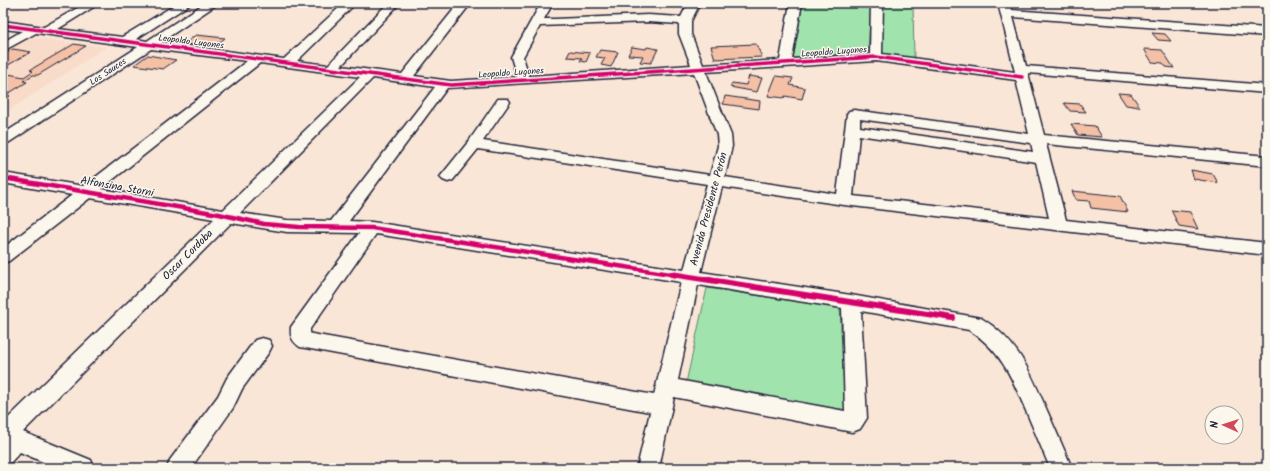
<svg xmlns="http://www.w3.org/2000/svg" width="1270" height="471" font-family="Kalam,sans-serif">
	<rect width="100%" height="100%" fill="#f9e6d7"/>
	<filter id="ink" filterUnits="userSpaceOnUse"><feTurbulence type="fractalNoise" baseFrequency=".025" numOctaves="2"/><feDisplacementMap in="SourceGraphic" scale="8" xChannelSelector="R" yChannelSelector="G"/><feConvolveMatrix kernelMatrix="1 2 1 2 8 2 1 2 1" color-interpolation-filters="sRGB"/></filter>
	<g filter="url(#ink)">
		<path fill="#f8dbc8" d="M35,38L106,47L3,114V51L24,39Z"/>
		<path fill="#a1e3ac" stroke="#628274" d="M803,3H871L868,52L793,58Z
			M883,3H913L914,60L882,55Z
			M707,288L840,308L845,410L686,383Z"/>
		<path fill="#f4c0a6" stroke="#22223b" d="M1152,33L1165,34L1171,41L1158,40Z
			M196,35L225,38L214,47L184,44Z
			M74,44L86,46L38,75H33L23,81L27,82L6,95L10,96L3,100V73L24,77L33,71L30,70Z
			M756,44L762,57L715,59L711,46Z
			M632,47L646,49L647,47L658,49L651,63L640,62L643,56L628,55Z
			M13,49L31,52L3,68V55Z
			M1144,49L1162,50L1174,68L1166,67L1163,63L1152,62Z
			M600,50L618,52L611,67L601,65L605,58L596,57Z
			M570,51L590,53L586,62L580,61L582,58L567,57Z
			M148,55L176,60L163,69L134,65Z
			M749,76L762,78L757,92L730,87L732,83L746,85Z
			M776,76L793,78L790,85L805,88L802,99L785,96L784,98L768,96Z
			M1118,93L1131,94L1140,107L1126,105Z
			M725,96L760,101L759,109L723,104Z
			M1064,103L1080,104L1086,112L1070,111Z
			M1071,124L1095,126L1102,137L1078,135Z
			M1191,170L1213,174L1218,183L1194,179Z
			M1072,191L1120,196L1128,212L1091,208L1089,201L1076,200Z
			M1171,210L1190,212L1198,229L1179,226Z"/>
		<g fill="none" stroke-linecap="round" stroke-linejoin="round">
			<defs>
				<path id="minor" d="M86,3H100L58,29L122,37L178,3H192L136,39L147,41L205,3H219L161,42L284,59L344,3H356L297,61L328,65L388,3H400L341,66L402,74L459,3H471L414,76L451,81L517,77L511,57L541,3H553L544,19H555L648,15L681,17L688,3H700L691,21V34L703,65L780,60L790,3H802L792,59L870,54L871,3H883L882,54L1015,72L998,3H1010L1011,10L1267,28V36L1013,17L1026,66L1267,85V93L1028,73L1044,135L1267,156V166L1046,144L1066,220L1267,243V255L844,205L722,187L701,272L851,295L981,318C1016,339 1029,369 1045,406C1054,426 1063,447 1072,468H1050C1042,449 1034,430 1026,411C1012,378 1001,350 969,330L861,311L867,418L860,429L852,432L674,397L659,468H637L650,412L300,347C292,341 290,337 291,327L359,233L287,232L231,223L23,432L91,460L94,468H57L20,452L11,462L3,465V423L214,219L90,198L9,261L3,263V248L72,195L3,183V173L84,186L247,61L151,49L8,143L3,144V134L138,47L36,33L3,51V42L22,31L3,29V21L44,27ZM648,22L679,24V34L691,65L529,76L523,57L540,26ZM876,61L1016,80L1029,134L854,110L849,111L847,114L837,194L725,177L732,146L731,135L706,72ZM260,63L360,77L223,210L101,189ZM694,73L717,135L718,146L710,175L483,141L510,102L508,99H498L469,141L440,177L443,180L448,182L453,180L478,149L707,184L684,270L372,222L349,221L447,88ZM373,78L435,87L331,221L287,220L240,213ZM860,119L1031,143L1033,152L860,127ZM859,135L1036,162L1049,218L853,196ZM376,234L681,282L654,395L312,334L310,333V329ZM698,285L842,308L845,411L678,380Z
					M262,338L269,340L272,346L269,352L242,389L233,408L191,468H167L170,460L218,396L227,378L255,340Z"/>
			</defs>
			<use href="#minor" stroke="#22223b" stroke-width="3"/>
			<use href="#minor" fill="#fbf7ec" fill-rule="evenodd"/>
			<defs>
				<path id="cycleway-far2" d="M3,25L451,85L876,57L1022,77"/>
				<path id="cycleway-far1" d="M3,178L219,214L264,224L299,227L372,228L677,275"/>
				<path id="cycleway" d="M671,274L953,318"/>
			</defs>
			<use href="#cycleway-far2" stroke="#fbf7ec" stroke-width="5.5"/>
			<use href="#cycleway-far1" stroke="#fbf7ec" stroke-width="7"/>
			<use href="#cycleway" stroke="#fbf7ec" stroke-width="8"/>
			<use href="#cycleway-far2" stroke="#d6006c" stroke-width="3.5"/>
			<use href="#cycleway-far1" stroke="#d6006c" stroke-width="4.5"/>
			<use href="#cycleway" stroke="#d6006c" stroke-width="6"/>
		</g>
	</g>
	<g text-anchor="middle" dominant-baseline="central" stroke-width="3" stroke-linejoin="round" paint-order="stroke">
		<g font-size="9" fill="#22223b" stroke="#fbf7ec">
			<text transform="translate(191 42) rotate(7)">Leopoldo Lugones</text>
			<text transform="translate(834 52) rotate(-4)">Leopoldo Lugones</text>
			<text transform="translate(108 72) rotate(-33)">Los Sauces</text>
			<text transform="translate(511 73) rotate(-4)">Leopoldo Lugones</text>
		</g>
		<g font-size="11" fill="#22223b" stroke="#fbf7ec">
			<text transform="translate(117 187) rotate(10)">Alfonsina Storni</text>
			<text transform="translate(709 209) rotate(-75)">Avenida Presidente Perón</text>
			<text transform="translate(188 255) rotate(-45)">Oscar Cordoba</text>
		</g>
	</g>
	<rect width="1270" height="471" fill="none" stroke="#fbf7ec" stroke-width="16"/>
	<rect x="8" y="8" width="1254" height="455" fill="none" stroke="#22223b" stroke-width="1.5" filter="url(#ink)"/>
	<g transform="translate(1224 425) rotate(273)"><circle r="19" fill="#fbf7ec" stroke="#a4a2a5"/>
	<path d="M0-3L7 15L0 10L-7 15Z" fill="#d1495b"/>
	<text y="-6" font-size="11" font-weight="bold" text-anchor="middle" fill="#22223b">N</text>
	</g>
</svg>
